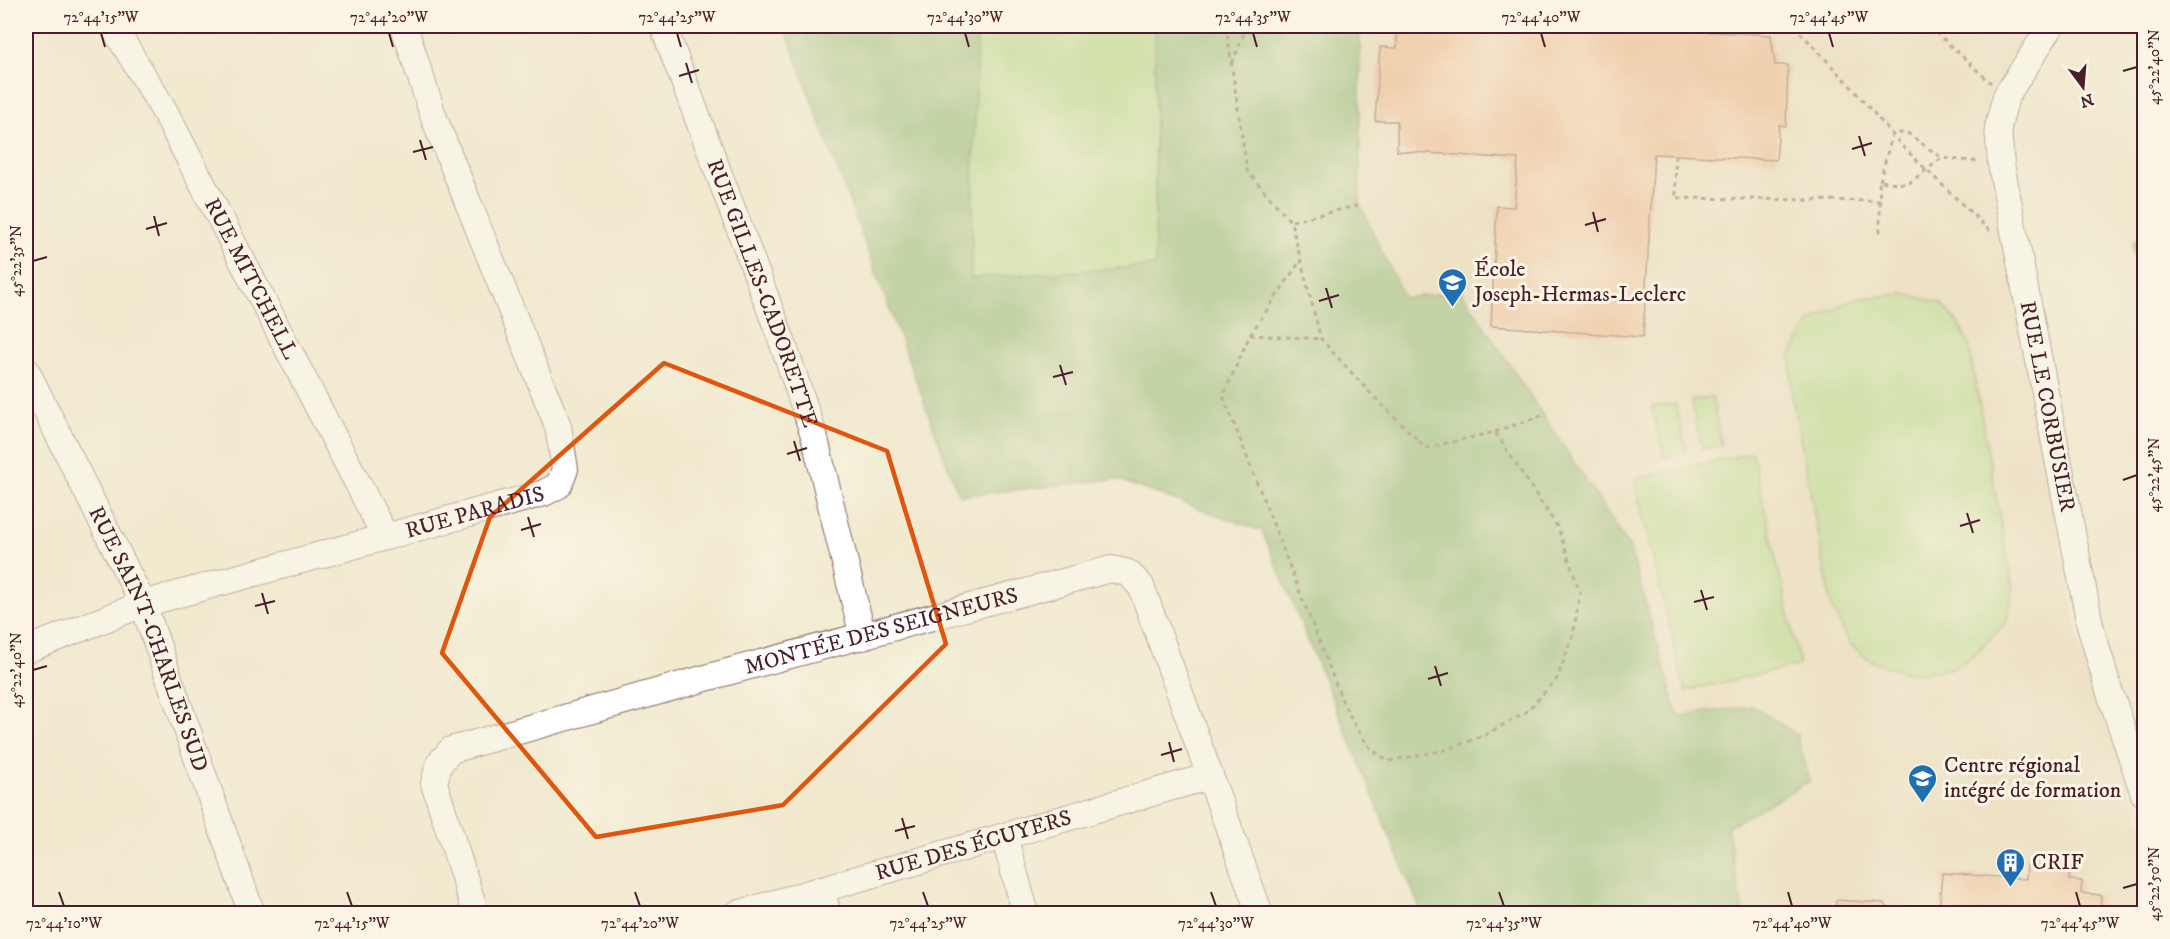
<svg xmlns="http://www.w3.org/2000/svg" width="2170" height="939" font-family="'IM FELL DW Pica',serif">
	<rect width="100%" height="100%" fill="#fcf5e5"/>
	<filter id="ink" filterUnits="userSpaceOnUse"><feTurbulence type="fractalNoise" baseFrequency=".0167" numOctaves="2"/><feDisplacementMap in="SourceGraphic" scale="12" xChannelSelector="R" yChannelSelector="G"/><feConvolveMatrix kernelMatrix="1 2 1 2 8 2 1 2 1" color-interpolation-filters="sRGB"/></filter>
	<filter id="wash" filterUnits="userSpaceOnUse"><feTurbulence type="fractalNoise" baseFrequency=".008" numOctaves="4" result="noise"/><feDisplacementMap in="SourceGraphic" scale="24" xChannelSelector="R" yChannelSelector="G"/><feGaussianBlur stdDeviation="1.35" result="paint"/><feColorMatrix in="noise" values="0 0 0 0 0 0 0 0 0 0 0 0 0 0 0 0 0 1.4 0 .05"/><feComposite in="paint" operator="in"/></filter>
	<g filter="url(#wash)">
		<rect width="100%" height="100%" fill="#f1eacf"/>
		<path fill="#e8d9ba" d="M784,26H2034L1988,98L1986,138L2080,649L2144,829V913H1422L1262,531L1115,479L959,496Z"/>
		<path fill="#afd883" stroke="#7c7c57" stroke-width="1.5" d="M977,26H1155V266L970,278Z
			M1904,294L1941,303L1956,320L1968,342L2013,589L2007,622L1975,654L1953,668L1917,674L1894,669L1868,659L1849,643L1832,608L1792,395L1791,355L1810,321L1855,299Z
			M1712,397L1722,446L1702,449L1691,400Z
			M1675,404L1687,451L1665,457L1651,407Z
			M1752,453L1800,665L1685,691L1634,479Z"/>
		<path fill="#8bb871" stroke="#6a6c4e" stroke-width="1.5" d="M784,26H977L971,278L1155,266V26H1360V205L1404,298L1461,291L1629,546L1678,716L1753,706L1797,735L1810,781L1727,827L1743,913H1422L1262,531L1115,479L959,496Z
			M2144,236V278L2140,279L2132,243Z"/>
		<g id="blocks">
			<path fill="#f1b187" d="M1397,26H1508L1544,28L1545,26H1657V29L1771,35L1775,65H1788L1786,126L1779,125L1776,160L1654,154L1643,337L1491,326L1497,206L1514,207L1518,159L1397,151V121H1375L1380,47L1397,48Z
				M2027,865L2070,868L2069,880L2082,881L2081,893L2101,895L2100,914H1939L1942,873L2026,879Z
				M1836,900L1883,903L1894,914H1835Z"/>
		</g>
	</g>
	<g filter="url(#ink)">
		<use href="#blocks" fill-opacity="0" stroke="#846664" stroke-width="1.5"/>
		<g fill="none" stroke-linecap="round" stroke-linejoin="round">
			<defs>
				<g id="minor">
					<path id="s1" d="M113,26L165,112L385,536"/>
					<path id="s2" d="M663,26L782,341L814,435L863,637"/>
					<path id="s3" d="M2051,26L2006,96L1998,127L2001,164L2090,625L2108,687L2144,794"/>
					<path id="s4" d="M26,370L143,604L252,914"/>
					<path id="s5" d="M26,650L143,604L544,493L559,485L565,469L558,426L434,118L404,26"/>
					<path d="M1004,836L1026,914"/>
					<path d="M821,889L828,914"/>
					<path id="s6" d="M476,914L434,783L439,764L451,750L720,674L1111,569L1128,573L1141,586L1260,914"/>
					<path id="s7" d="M737,914L1210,776"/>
				</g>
			</defs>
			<use href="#minor" stroke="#846664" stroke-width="28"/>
			<path stroke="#846664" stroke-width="3" stroke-dasharray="4.5 4.5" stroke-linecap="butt" d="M1226,26L1247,171L1291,222L1321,339L1372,395L1426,448L1495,432L1558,528L1580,592L1573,636L1557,679L1525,713L1483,736L1445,750L1389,761L1372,750L1362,737L1344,705L1223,396L1250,335L1301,260
				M1794,26L1847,82L1904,148L1992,233
				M1929,26L1991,83
				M1232,63L1247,26
				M1675,155L1676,198L1880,201L1879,181L1908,184L1942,158L1981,162
				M1880,181L1892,135L1906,132L1942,158
				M1880,201V234
				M1292,221L1360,205
				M1250,335L1321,339
				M1495,432L1543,415"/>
			<use href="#minor" stroke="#fff" stroke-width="26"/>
		</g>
	</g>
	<path d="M0 0H2170V939H0ZM664,363L887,451L946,644L783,805L596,837L442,653L490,517Z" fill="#f1eacf" fill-opacity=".55" fill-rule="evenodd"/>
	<path fill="none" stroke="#e0560e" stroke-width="4.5" stroke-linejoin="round" d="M664,363L887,451L946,644L783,805L596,837L442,653L490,517Z"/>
	<path fill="none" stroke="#4a1f2b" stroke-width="2" d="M101,33L105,47M389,33L393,47M677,33L681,47M965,33L969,47M1253,33L1257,47M1541,33L1545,47M1829,33L1833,47M686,63L692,83M2123,71L2137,67M679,76L699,70M1859,136L1865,156M420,140L426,160M1852,149L1872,143M413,152L433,147M1593,212L1598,232M154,216L159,236M1585,225L1606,219M146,229L167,223M33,261L47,257M1326,288L1332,308M1319,301L1339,295M1060,365L1066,385M1053,377L1073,372M794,441L800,461M787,454L807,448M2123,480L2137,475M1967,513L1973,533M528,517L534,537M1960,526L1980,520M521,530L541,524M1701,590L1707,610M262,593L268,614M1694,602L1714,597M255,606L275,601M1435,666L1441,686M33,670L47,666M1428,679L1448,673M1169,742L1174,762M1161,755L1182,749M902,818L908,839M895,831L915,826M2123,888L2137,884M59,892L64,906M347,892L352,906M635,892L640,906M923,892L928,906M1211,892L1216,906M1499,892L1504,906M1788,892L1792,906M2076,892L2080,906"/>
	<defs>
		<symbol id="school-pin" viewBox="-11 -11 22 30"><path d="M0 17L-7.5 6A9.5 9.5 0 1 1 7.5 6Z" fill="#1f6fb2" stroke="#fcf5e5"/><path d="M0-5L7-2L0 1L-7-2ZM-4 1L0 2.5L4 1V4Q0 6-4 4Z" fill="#fff"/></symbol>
		<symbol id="building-pin" viewBox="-11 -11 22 30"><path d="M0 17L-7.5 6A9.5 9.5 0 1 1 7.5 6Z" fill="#1f6fb2" stroke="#fcf5e5"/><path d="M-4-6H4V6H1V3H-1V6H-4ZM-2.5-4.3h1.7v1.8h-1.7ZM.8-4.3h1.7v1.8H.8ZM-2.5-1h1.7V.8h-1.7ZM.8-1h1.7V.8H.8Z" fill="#fff"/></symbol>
	</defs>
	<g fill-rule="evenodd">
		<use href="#school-pin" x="1436" y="266" width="33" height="45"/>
		<use href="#school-pin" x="1906" y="762" width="33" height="45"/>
		<use href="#building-pin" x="1994" y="846" width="33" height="45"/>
	</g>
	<g text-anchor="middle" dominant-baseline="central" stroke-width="6" stroke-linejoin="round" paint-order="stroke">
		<g font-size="22" fill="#4a1f2b" stroke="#fcf5e5" text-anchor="start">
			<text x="1474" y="269">École<tspan x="1474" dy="25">Joseph-Hermas-Leclerc</tspan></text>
			<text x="1944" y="765">Centre régional<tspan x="1944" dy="25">intégré de formation</tspan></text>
			<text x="2032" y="862">CRIF</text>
		</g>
		<g font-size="22" fill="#4a1f2b" stroke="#fcf5e5">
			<text stroke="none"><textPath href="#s1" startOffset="288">RUE MITCHELL</textPath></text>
			<text stroke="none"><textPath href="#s2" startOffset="285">RUE GILLES-CADORETTE</textPath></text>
			<text stroke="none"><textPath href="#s3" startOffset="399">RUE LE CORBUSIER</textPath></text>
			<text stroke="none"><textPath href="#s5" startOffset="470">RUE PARADIS</textPath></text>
			<text stroke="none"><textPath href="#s6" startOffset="622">MONTÉE DES SEIGNEURS</textPath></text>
			<text stroke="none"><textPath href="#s4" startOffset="296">RUE SAINT-CHARLES SUD</textPath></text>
			<text stroke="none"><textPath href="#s7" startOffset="246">RUE DES ÉCUYERS</textPath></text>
		</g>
	</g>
	<rect width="2170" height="939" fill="none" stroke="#fcf5e5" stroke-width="66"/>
	<g transform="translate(2083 87) rotate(164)" stroke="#fcf5e5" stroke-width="4.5" paint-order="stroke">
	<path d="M0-4.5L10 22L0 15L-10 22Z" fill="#4a1f2b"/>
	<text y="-9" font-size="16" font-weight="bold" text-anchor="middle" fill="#4a1f2b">N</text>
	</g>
	<rect x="33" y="33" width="2104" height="873" fill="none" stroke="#4a1f2b" stroke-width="2"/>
	<g font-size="15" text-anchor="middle" fill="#4a1f2b">
		<text x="101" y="22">72°44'15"W</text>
		<text x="389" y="22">72°44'20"W</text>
		<text x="677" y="22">72°44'25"W</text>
		<text x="965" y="22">72°44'30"W</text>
		<text x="1253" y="22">72°44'35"W</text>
		<text x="1541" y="22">72°44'40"W</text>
		<text x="1829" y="22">72°44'45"W</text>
		<text transform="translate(2154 67) rotate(-90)" y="5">45°22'40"N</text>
		<text transform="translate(16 261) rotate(-90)" y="5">45°22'35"N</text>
		<text transform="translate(2154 475) rotate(-90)" y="5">45°22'45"N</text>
		<text transform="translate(16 670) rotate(-90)" y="5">45°22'40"N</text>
		<text transform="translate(2154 884) rotate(-90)" y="5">45°22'50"N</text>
		<text x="64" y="928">72°44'10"W</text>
		<text x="352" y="928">72°44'15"W</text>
		<text x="640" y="928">72°44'20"W</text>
		<text x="928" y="928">72°44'25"W</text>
		<text x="1216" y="928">72°44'30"W</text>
		<text x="1504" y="928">72°44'35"W</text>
		<text x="1792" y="928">72°44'40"W</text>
		<text x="2080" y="928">72°44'45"W</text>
	</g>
</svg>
